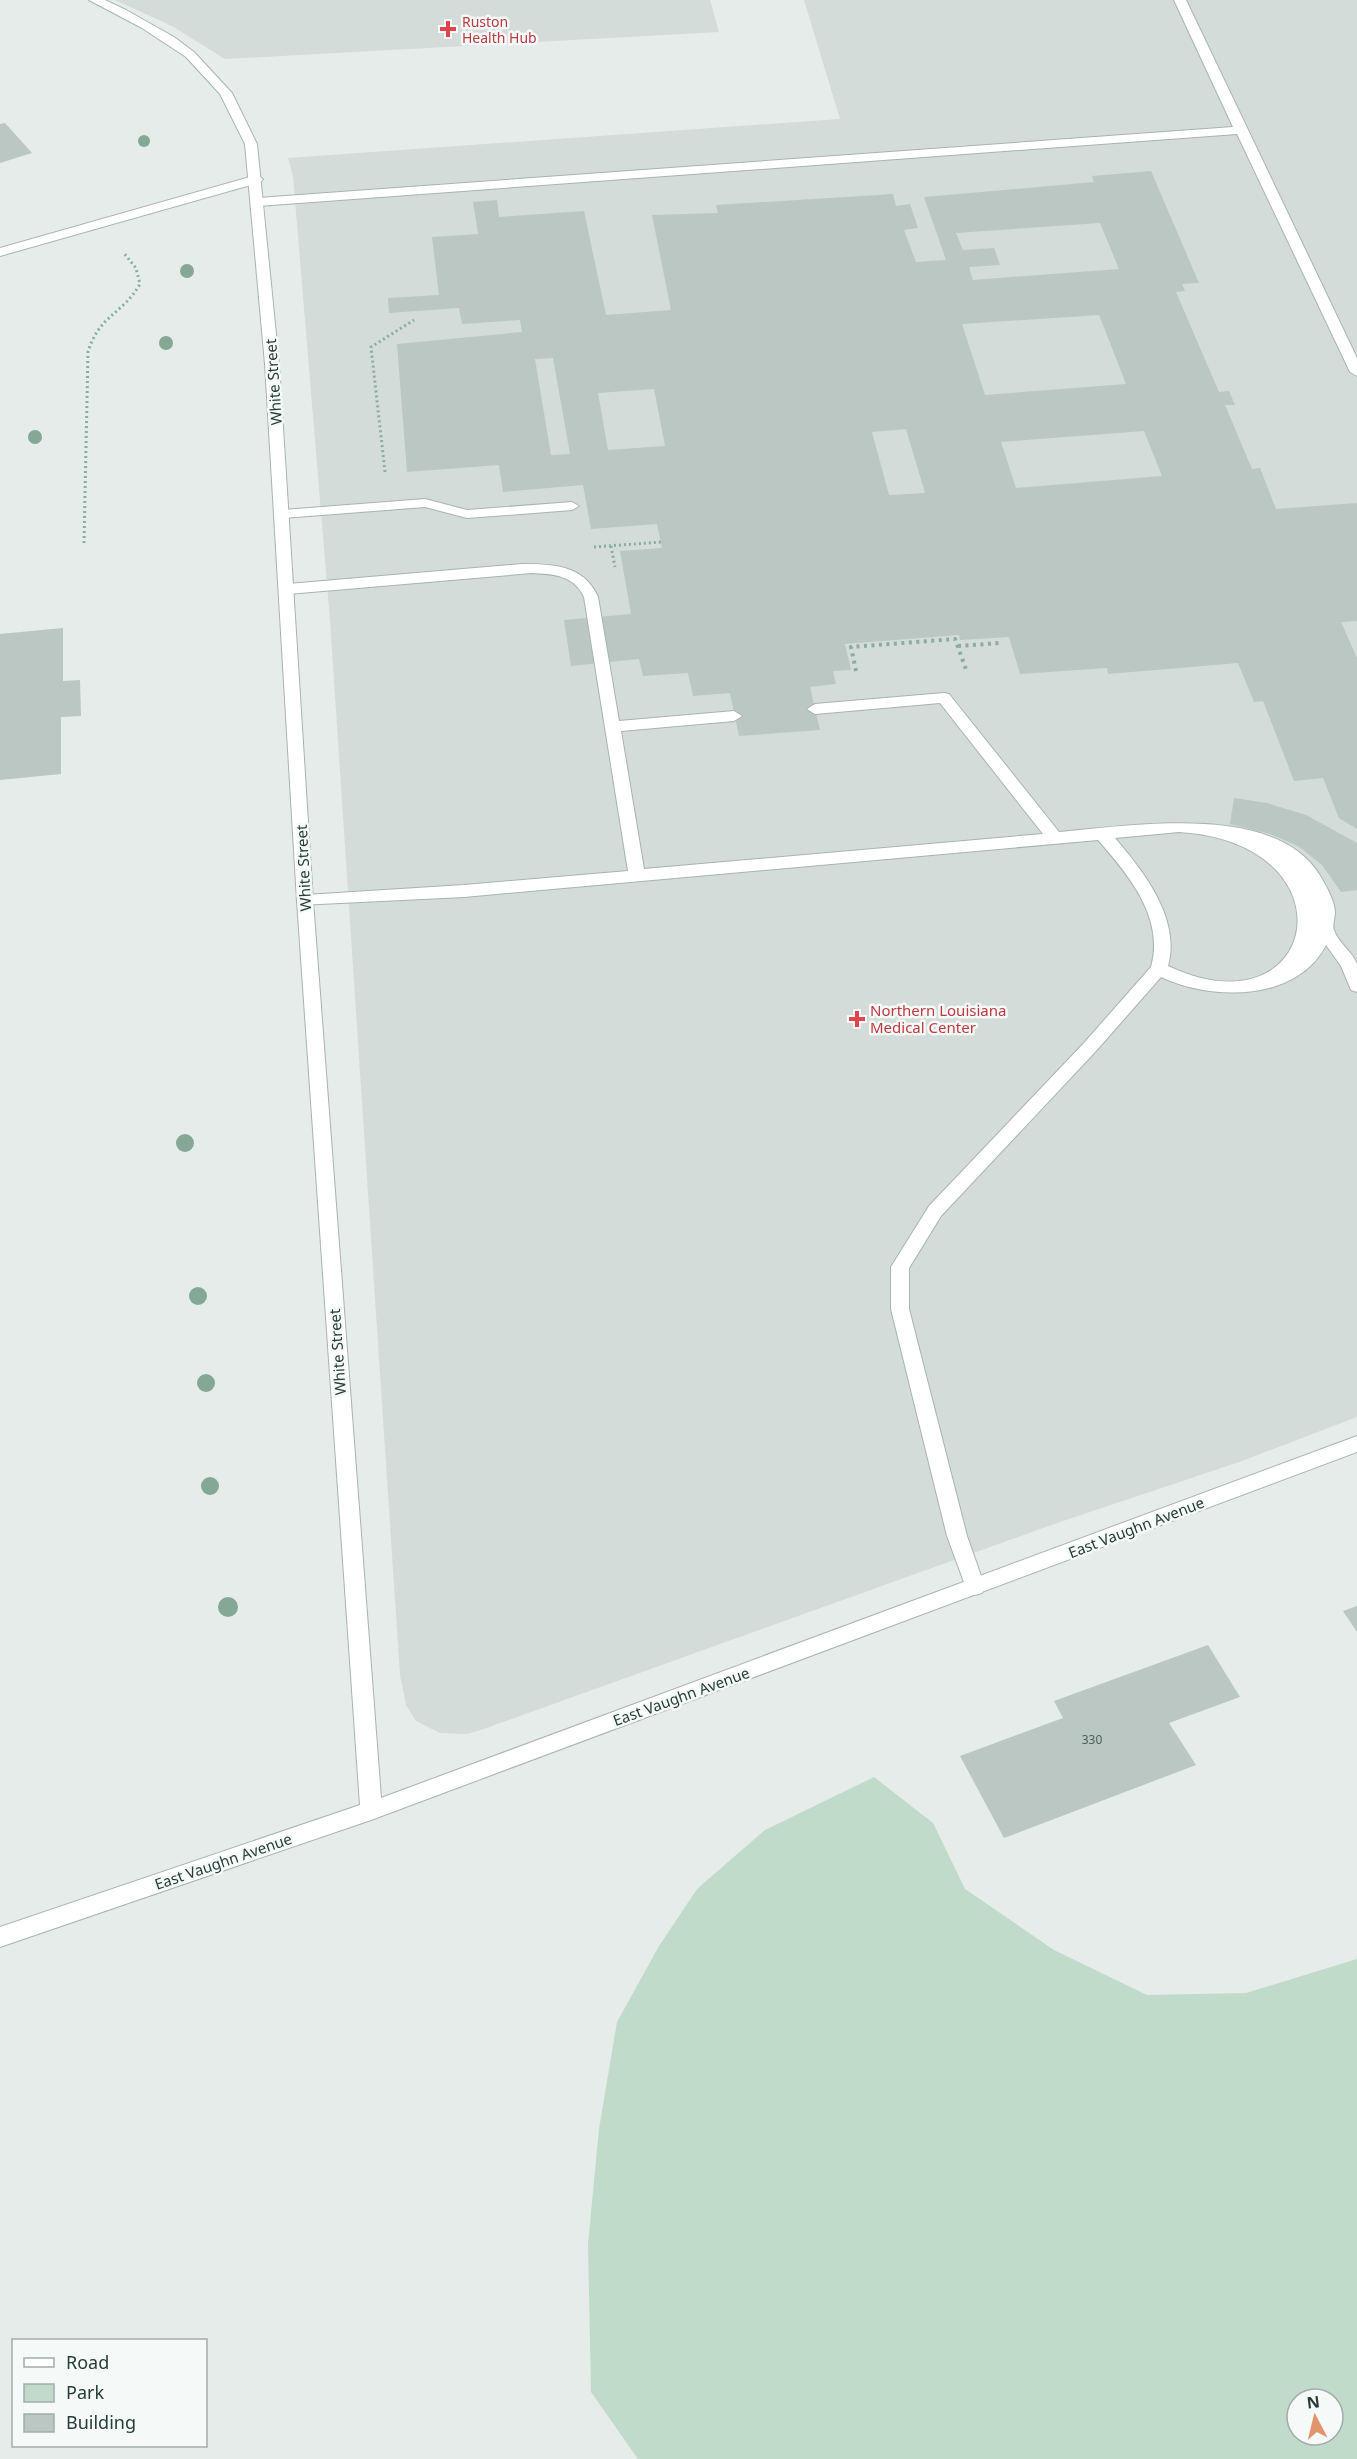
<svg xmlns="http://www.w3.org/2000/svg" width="1357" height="2459" font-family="'Noto Sans',sans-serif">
	<rect width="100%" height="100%" fill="#e5ecea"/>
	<path fill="#d3dcd9" d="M115,0H710L719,32L225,59L172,26Z
		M804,0H1357V1417L1242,1461L1057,1523L481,1730L467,1734L440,1733L416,1721L406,1705L400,1675L330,620L293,176L288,158L840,119Z"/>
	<path fill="#c1dbca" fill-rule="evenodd" d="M874,1777L933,1823L965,1889L1054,1950L1147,1995L1246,1993L1357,1959V2459H638L591,2392L588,2244L599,2129L617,2022L659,1946L697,1889L765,1830ZM1297,2399H1333V2435H1297Z"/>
	<path fill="#bac7c3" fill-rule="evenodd" d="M5,123L32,153L0,163V124Z
		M1151,171L1199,283L1182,284L1185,291L1176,292L1219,392L1229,391L1235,405H1225L1252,469L1260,468L1276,509L1357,503V621L1341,622L1357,658V829L1339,818L1323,778L1294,781L1263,701L1254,702L1238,663L1108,674L1107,668L1020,674L1009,637L960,640L959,635L845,644L851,670L833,671L836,684L810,687L820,730L739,736L730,693L693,696L688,673L643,676L639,659L571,666L564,620L631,614L620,551L662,548L657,524L591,529L583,485L503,492L499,465L407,472L397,344L522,332L520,320L462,324L459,308L389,313L388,298L439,295L432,237L478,234L473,202L497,200L499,217L584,211L606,315L671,310L652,215L718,213L716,205L893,194L896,206L910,204L918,228L904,230L916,262L946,260L924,197L1094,182L1092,176ZM1100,223L1119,269L973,280L969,267L1000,265L994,248L963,250L956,233ZM1099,315L1126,384L985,395L962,324ZM553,358L570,454L551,455L535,359ZM654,389L665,446L608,450L598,393ZM906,429L925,493L889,495L872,432ZM1144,431L1162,476L1016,488L1001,442Z
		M63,628V681L80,680L81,716L61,717V774L0,780V634Z
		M1234,798L1267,803L1306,815L1357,843V890L1341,892L1322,865L1298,846L1270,834L1230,824Z
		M1357,1606V1632L1343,1611Z
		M1208,1645L1240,1697L1169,1723L1196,1765L1004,1838L960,1756L1063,1718L1054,1701Z"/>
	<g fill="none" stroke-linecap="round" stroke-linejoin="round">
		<defs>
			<path id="service" d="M1174,0H1186L1357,358V376L1350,372L1237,134L258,206L252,202L258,198L1233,127Z
				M257,175L263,179L261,182L0,256V248Z
				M425,499L467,510L572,502L579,506L572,510L467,518L425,507L283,518L276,514L283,510Z
				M522,564C553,564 584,565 598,597L619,721L734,711L742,716L734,721L621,731L644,869L1043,834L940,703L815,714L807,709L815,704L944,693L949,694L1059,832C1130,826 1274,802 1319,874C1326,886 1334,899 1335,912C1335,918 1332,926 1334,930C1338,943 1353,952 1357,964C1357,972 1357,984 1357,992L1351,990L1341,966L1326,945C1297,1002 1212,1001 1161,977L1096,1051L941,1216L909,1268V1309L967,1536L985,1587L982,1593L975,1595L968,1593L947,1536L891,1309V1267L929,1206L1084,1043L1151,967C1165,918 1128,874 1098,840L464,897L299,905L297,901L305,895L464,885L628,871L584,597C574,575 553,574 532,573L288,594L281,589L288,584ZM1179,832C1357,843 1319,1037 1168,966C1181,919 1144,872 1115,838Z"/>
			<path id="minor" d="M89,0H105L126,10L174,37L194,52L232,93L257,144L279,364L313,901L381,1798L1357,1436V1452L371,1820L0,1947V1927L360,1805L297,901L265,364L245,144L220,94L186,57L142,28Z"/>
		</defs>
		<use href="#service" stroke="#a8b4b1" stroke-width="2"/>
		<use href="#minor" stroke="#a8b4b1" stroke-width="2"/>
		<path stroke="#89aca5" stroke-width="3" stroke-dasharray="2 3" stroke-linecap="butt" d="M385,472L371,347L414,320
			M84,543L88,352C99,315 123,314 140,284L136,268L123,252
			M611,546L615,567
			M594,547L661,542"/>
		<path stroke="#89aca5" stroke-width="4" stroke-dasharray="3 4.5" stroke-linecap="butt" d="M958,646L1000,643
			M856,671L851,647L955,639L967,672"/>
		<use href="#service" fill="#fff" fill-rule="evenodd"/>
		<use href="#minor" fill="#fff" fill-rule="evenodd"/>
	</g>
	<g fill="#84a796">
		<circle cx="144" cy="141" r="6"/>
		<circle cx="187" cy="271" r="7"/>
		<circle cx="166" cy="343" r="7"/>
		<circle cx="35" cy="437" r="7"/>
		<circle cx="185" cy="1143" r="9"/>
		<circle cx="198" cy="1296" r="9"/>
		<circle cx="206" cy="1383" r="9"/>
		<circle cx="210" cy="1486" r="9"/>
		<circle cx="228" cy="1607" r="10"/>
	</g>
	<g fill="#e0444e" stroke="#f5f9f8" stroke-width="2">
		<path d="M445 20h6v6h6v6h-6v6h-6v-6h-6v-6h6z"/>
		<path d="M854 1010h6v6h6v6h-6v6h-6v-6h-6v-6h6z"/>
	</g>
	<g text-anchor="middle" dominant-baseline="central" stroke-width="5" stroke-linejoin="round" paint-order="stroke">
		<g font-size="12" fill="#4b5f5b">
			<text x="1092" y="1739">330</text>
		</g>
		<g font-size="14" fill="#be3a42" stroke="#f5f9f8" text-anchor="start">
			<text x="462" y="21">Ruston<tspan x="462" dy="16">Health Hub</tspan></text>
		</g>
		<g font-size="15" fill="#263c38" stroke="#f5f9f8">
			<text transform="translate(273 382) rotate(-94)">White Street</text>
			<text transform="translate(303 868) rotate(-93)">White Street</text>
			<text transform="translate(337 1352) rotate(-94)">White Street</text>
			<text transform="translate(1136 1527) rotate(-21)">East Vaughn Avenue</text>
			<text transform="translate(681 1696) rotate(-20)">East Vaughn Avenue</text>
			<text transform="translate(223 1861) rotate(-19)">East Vaughn Avenue</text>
		</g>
		<g font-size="15" fill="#be3a42" stroke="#f5f9f8" text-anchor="start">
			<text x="870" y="1010">Northern Louisiana<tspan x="870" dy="17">Medical Center</tspan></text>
		</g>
	</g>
	<rect x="12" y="2339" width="195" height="108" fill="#f5f9f8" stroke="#a2adab" stroke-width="1.5"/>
	<rect x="24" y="2358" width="30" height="9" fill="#ffffff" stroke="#a2adab" stroke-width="1.5"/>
	<text x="66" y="2369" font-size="18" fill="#263c38">Road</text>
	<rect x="24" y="2384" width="30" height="18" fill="#c1dbca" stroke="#a2adab" stroke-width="1.5"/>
	<text x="66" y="2399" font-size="18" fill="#263c38">Park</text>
	<rect x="24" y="2414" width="30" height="18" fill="#bac7c3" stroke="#a2adab" stroke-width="1.5"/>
	<text x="66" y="2429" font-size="18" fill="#263c38">Building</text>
	<g transform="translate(1315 2417) rotate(353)"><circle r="28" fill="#f5f9f8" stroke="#a2adab" stroke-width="1.5"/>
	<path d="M0-4.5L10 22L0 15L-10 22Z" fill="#e2956d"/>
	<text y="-9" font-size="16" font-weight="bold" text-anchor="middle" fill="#263c38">N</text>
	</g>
</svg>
